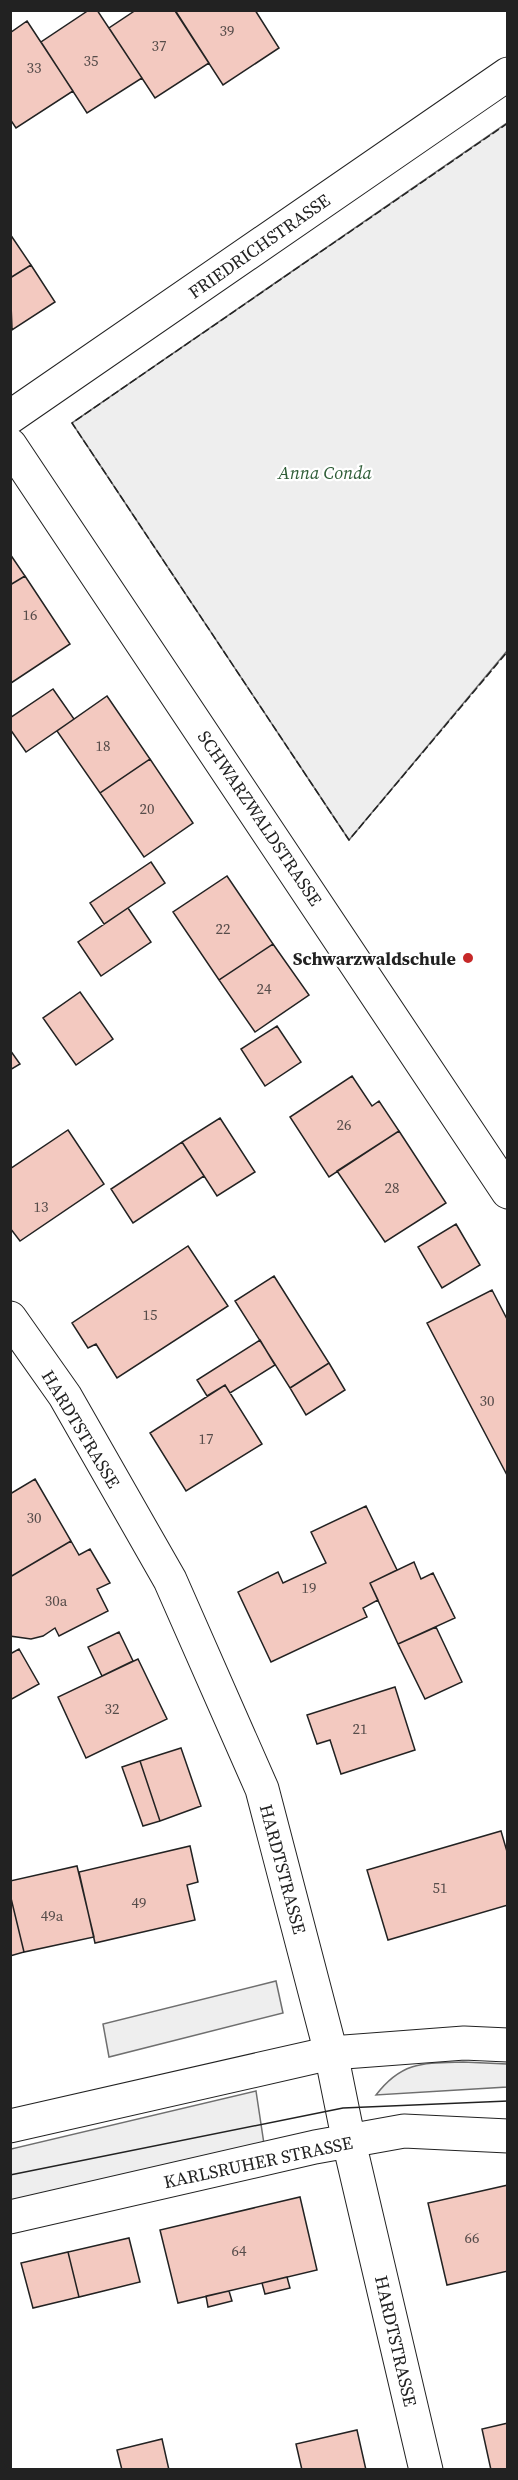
<svg xmlns="http://www.w3.org/2000/svg" width="518" height="2480" font-family="'Source Serif 4',serif">
	<rect width="100%" height="100%" fill="#fff"/>
	<path fill="#eee" stroke="#6f6f6f" stroke-width="1.5" d="M507,123V651L349,840L72,423Z
		M276,1981L283,2013L109,2057L103,2024Z
		M463,2062L507,2064V2087L376,2095C402,2061 424,2063 463,2062Z
		M256,2091L264,2144L11,2203V2149Z"/>
	<path fill="#f3c9c0" stroke="#222" stroke-width="1.5" d="M89,10H97L142,78L87,113L41,42Z
		M136,10H175L209,63L155,98L109,28Z
		M255,10L279,48L223,85L175,11Z
		M27,21L73,91L16,128L10,119V33Z
		M10,234L31,265L10,278Z
		M31,265L55,302L12,330L10,278Z
		M10,554L25,576L10,585Z
		M25,576L70,644L11,683L10,585Z
		M53,689L74,719L26,752L10,729V718Z
		M107,696L150,759L100,793L57,731Z
		M150,759L193,823L144,857L100,793Z
		M151,862L165,883L104,924L90,903Z
		M227,876L273,944L219,980L173,912Z
		M128,908L151,942L101,976L78,942Z
		M273,944L309,995L255,1032L219,980Z
		M80,992L113,1039L76,1065L43,1018Z
		M277,1026L301,1062L265,1086L241,1049Z
		M10,1050L20,1064L10,1070Z
		M352,1076L372,1106L379,1101L399,1131L329,1177L290,1117Z
		M220,1118L255,1172L217,1196L182,1142Z
		M68,1130L104,1184L20,1241L10,1228V1169Z
		M399,1131L446,1203L385,1242L337,1171Z
		M182,1142L204,1176L133,1223L111,1189Z
		M456,1224L480,1265L442,1288L418,1247Z
		M188,1246L228,1306L117,1378L96,1344L88,1348L72,1323Z
		M274,1276L329,1363L290,1388L235,1301Z
		M492,1290L508,1321V1477L427,1323Z
		M260,1340L275,1365L230,1393L225,1385L207,1396L197,1380Z
		M329,1363L345,1390L306,1415L290,1388Z
		M225,1385L262,1444L186,1491L150,1433Z
		M35,1479L71,1541L10,1577V1494Z
		M366,1506L397,1570L370,1583L378,1600L363,1608L367,1617L271,1662L238,1592L278,1572L283,1583L326,1563L311,1532Z
		M71,1541L79,1555L90,1549L110,1583L97,1589L108,1611L59,1636L55,1628L43,1636L31,1639L10,1636V1577Z
		M414,1562L421,1579L433,1573L455,1618L398,1644L370,1583Z
		M436,1627L462,1682L425,1699L398,1644Z
		M119,1632L133,1661L102,1676L88,1647Z
		M19,1649L39,1684L10,1700V1654Z
		M138,1659L167,1719L86,1758L58,1697Z
		M395,1687L415,1750L341,1774L330,1740L317,1744L307,1715Z
		M181,1748L201,1806L160,1821L140,1761Z
		M140,1761L160,1821L143,1826L122,1767Z
		M501,1831L508,1855V1905L388,1940L367,1870Z
		M190,1846L198,1882L187,1885L195,1920L95,1943L79,1872Z
		M77,1866L94,1937L24,1952L10,1894V1881Z
		M10,1894L24,1952L10,1956Z
		M508,2185V2271L447,2285L428,2203Z
		M300,2197L317,2270L178,2303L160,2230Z
		M129,2238L140,2282L79,2297L68,2252Z
		M68,2252L79,2297L33,2308L21,2263Z
		M287,2277L290,2288L265,2294L262,2283Z
		M229,2291L232,2301L208,2307L206,2296Z
		M508,2423V2470H491L482,2429Z
		M357,2430L366,2470H302L296,2444Z
		M162,2439L169,2470H122L117,2450Z"/>
	<g fill="none" stroke-linecap="round" stroke-linejoin="round">
		<defs>
			<path id="street" d="M10,417L508,74
				M10,445L508,1192
				M10,1318L65,1396L170,1580L262,1789L331,2053L349,2142L426,2470
				M10,2217L315,2147L404,2131L508,2136"/>
			<path id="secondary" d="M10,2126L331,2053L464,2043L508,2045"/>
		</defs>
		<use href="#street" stroke="#222" stroke-width="35"/>
		<use href="#secondary" stroke="#222" stroke-width="35"/>
		<use href="#street" stroke="#fff" stroke-width="33"/>
		<use href="#secondary" stroke="#fff" stroke-width="33"/>
		<path stroke="#222" stroke-width="1.5" d="M10,2175L343,2108L508,2101"/>
		<path stroke="#222" stroke-width="1.5" stroke-dasharray="8 3" stroke-linecap="butt" d="M508,123L72,423L349,840L508,651"/>
	</g>
	<circle fill="#c62828" stroke="#fff" stroke-width="2" cx="468" cy="958" r="6"/>
	<g text-anchor="middle" dominant-baseline="central" stroke-width="4.5" stroke-linejoin="round" paint-order="stroke">
		<g font-size="15" fill="#564c4a">
			<text x="227" y="30">39</text>
			<text x="159" y="45">37</text>
			<text x="91" y="60">35</text>
			<text x="34" y="67">33</text>
			<text x="30" y="614">16</text>
			<text x="103" y="745">18</text>
			<text x="147" y="808">20</text>
			<text x="223" y="928">22</text>
			<text x="264" y="988">24</text>
			<text x="344" y="1124">26</text>
			<text x="392" y="1187">28</text>
			<text x="41" y="1206">13</text>
			<text x="150" y="1314">15</text>
			<text x="487" y="1400">30</text>
			<text x="206" y="1438">17</text>
			<text x="34" y="1517">30</text>
			<text x="309" y="1587">19</text>
			<text x="56" y="1600">30a</text>
			<text x="112" y="1708">32</text>
			<text x="360" y="1728">21</text>
			<text x="440" y="1887">51</text>
			<text x="139" y="1902">49</text>
			<text x="52" y="1915">49a</text>
			<text x="472" y="2237">66</text>
			<text x="239" y="2250">64</text>
		</g>
		<g font-size="18" fill="#222" stroke="#fff">
			<text transform="translate(259 246) rotate(-35)">FRIEDRICHSTRASSE</text>
			<text transform="translate(260 818) rotate(56)">SCHWARZWALDSTRASSE</text>
			<text transform="translate(81 1429) rotate(59)">HARDTSTRASSE</text>
			<text transform="translate(283 1869) rotate(75)">HARDTSTRASSE</text>
			<text transform="translate(258 2162) rotate(-12)">KARLSRUHER STRASSE</text>
			<text transform="translate(396 2341) rotate(77)">HARDTSTRASSE</text>
		</g>
		<g font-size="18" font-style="italic" fill="#2f5e38" stroke="#fff">
			<text x="325" y="472">Anna Conda</text>
		</g>
		<g font-size="18" font-weight="bold" fill="#222" stroke="#fff" text-anchor="end">
			<text x="456" y="958">Schwarzwaldschule</text>
		</g>
	</g>
	<rect width="518" height="2480" fill="none" stroke="#222222" stroke-width="24"/>
</svg>
